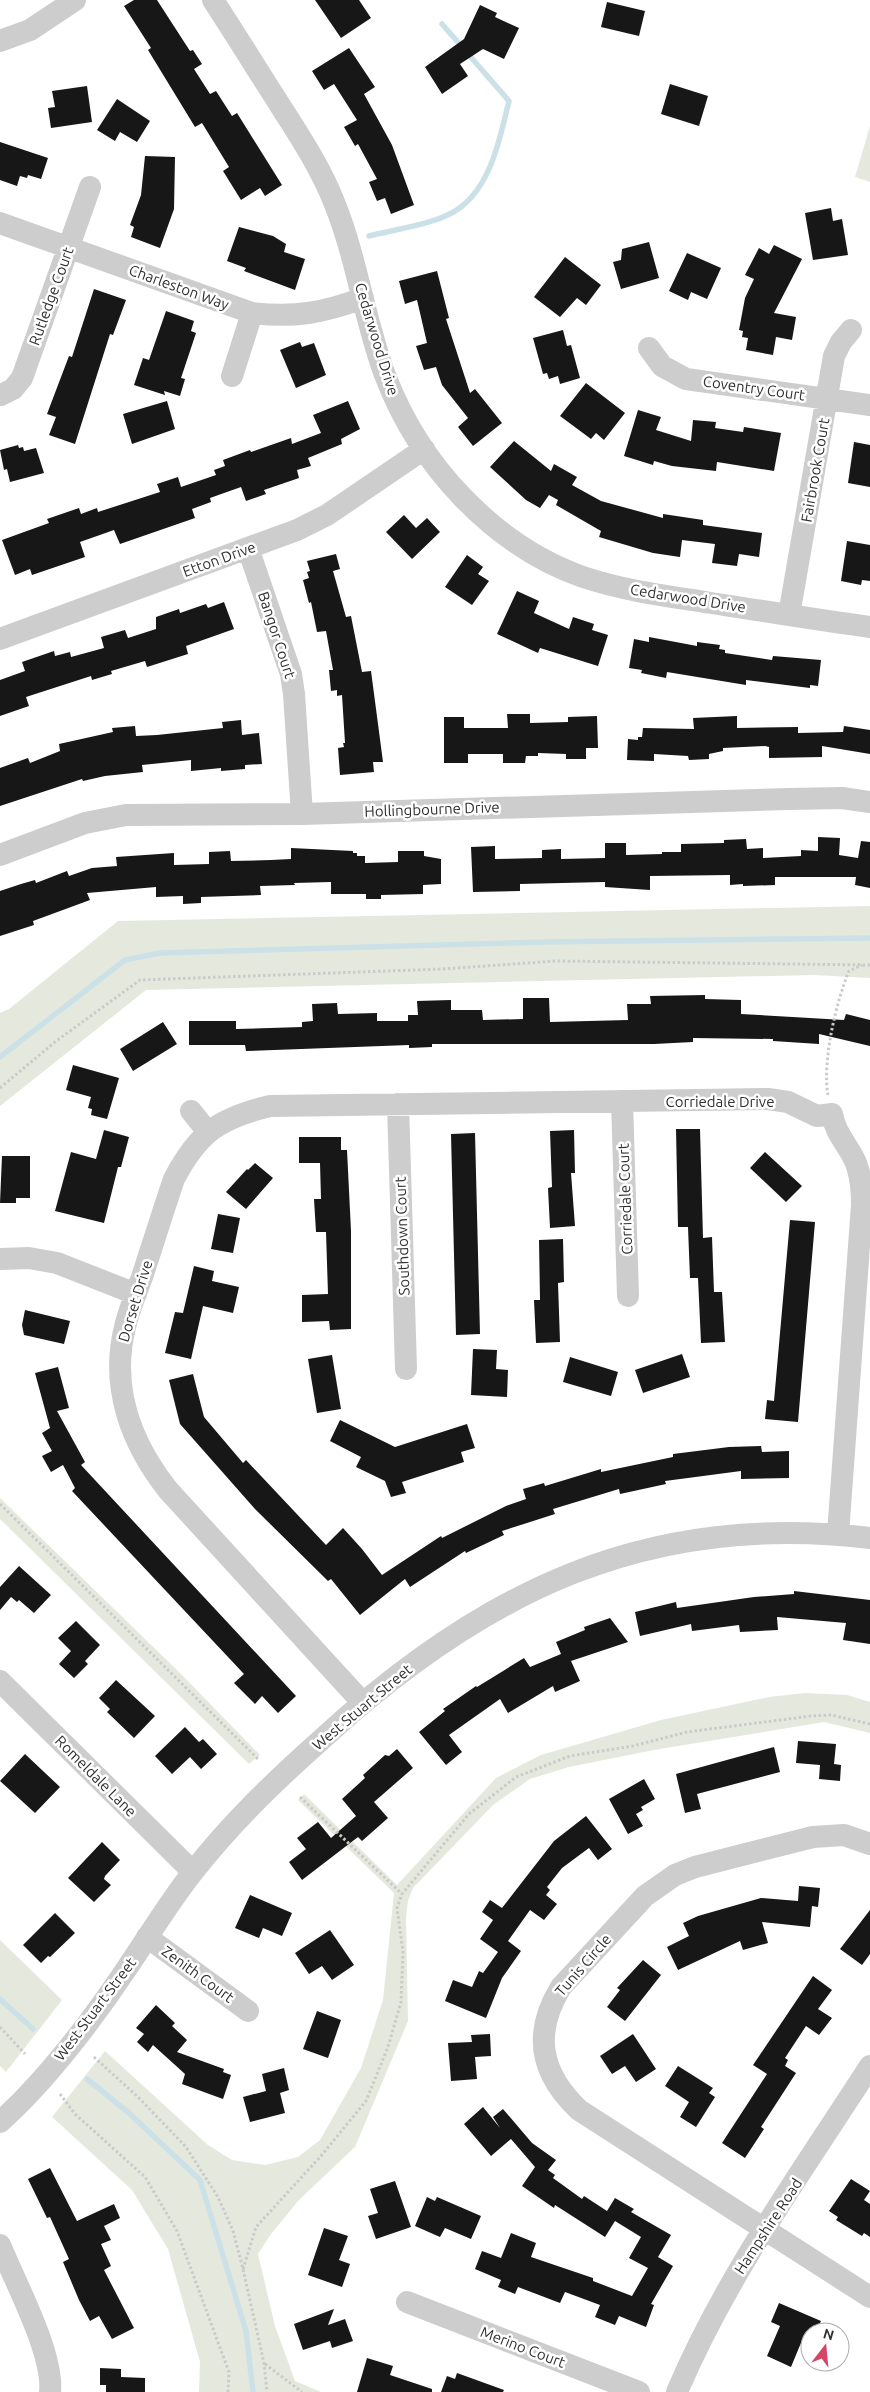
<svg xmlns="http://www.w3.org/2000/svg" width="870" height="2392" font-family="Ubuntu,sans-serif">
	<rect width="100%" height="100%" fill="#fff"/>
	<path fill="#e5e9dd" d="M870,126V182L855,177Z
		M870,906V978L814,975L146,990L0,1106V1013L9,1009L118,921Z
		M0,1498L180,1673L260,1755L249,1764L0,1519Z
		M805,1693L847,1695L870,1702V1733L824,1722L654,1750L569,1767L530,1779L493,1805L413,1888L408,1901L406,1918L408,2021L355,2147L299,2200L271,2234L258,2254L275,2326L295,2381L321,2392H199L200,2362L168,2249L132,2190L52,2117L105,2051L208,2145L232,2160L265,2165L298,2157L320,2140L361,2068L383,2000L394,1893L298,1800L304,1794L397,1885L496,1778L541,1755L661,1720L769,1697Z
		M0,1940L62,2000L6,2072L0,2066Z"/>
	<g fill="none" stroke-linecap="round" stroke-linejoin="round">
		<path stroke="#cbe1e7" stroke-width="5.5" d="M369,236C395,229 440,224 461,207C492,183 500,137 509,101L442,24
			M0,1057L125,960L160,953L544,942L870,938
			M0,1999L33,2029
			M87,2079L129,2113L200,2180L246,2331L253,2392"/>
	</g>
	<path fill="#171717" d="M134,0H157L190,51L193,50L202,64L194,69L210,94L216,91L232,116L237,113L282,185L265,196L260,188L241,200L223,171L229,167L202,123L195,127L148,50L151,48L124,6Z
		M315,0H359L371,18L341,38Z
		M607,2L645,11L639,36L601,27Z
		M480,5L497,13L495,17L519,28L504,59L483,49L460,64L468,76L442,94L425,67L464,39Z
		M349,48L375,87L364,94L392,145L414,205L391,214L385,198L377,201L369,182L377,179L358,144L355,146L344,127L357,120L334,84L324,90L312,71Z
		M670,84L708,96L699,126L661,114Z
		M87,86L92,122L51,128L48,108L55,107L52,91Z
		M117,99L150,121L137,142L120,132L115,141L97,130Z
		M0,142L48,158L41,179L28,175L27,178L20,176L17,186L0,180Z
		M145,156L175,157L174,209L160,248L131,237L134,227L130,225L141,195Z
		M831,208L833,221L842,219L848,255L813,260L805,213Z
		M239,227L273,236L286,244L284,252L305,259L295,290L244,271L246,268L227,261Z
		M649,242L659,278L621,289L613,262L621,260L622,249Z
		M774,245L802,259L774,313L796,317L792,340L776,337L773,355L746,350L748,338L742,337L743,331L739,330L745,298L754,279L745,275L759,248L769,254Z
		M687,253L721,268L707,299L691,292L688,300L669,291Z
		M565,257L601,285L586,305L577,298L560,317L534,297Z
		M437,271L449,318L446,319L470,393L475,389L502,423L473,446L458,427L468,418L442,385L436,367L424,370L416,346L427,343L417,300L405,304L399,281Z
		M94,289L126,300L113,335L110,334L75,444L49,435L56,417L47,414L69,356L72,357Z
		M166,311L194,321L191,331L196,333L181,378L185,379L180,396L164,391L165,395L134,385L143,358L149,360Z
		M563,330L567,346L571,345L580,378L560,384L558,376L549,379L547,373L543,374L533,338Z
		M300,342L302,347L314,343L326,375L296,388L280,350Z
		M586,383L625,413L604,440L596,433L591,439L560,416Z
		M167,401L175,429L132,444L123,414Z
		M348,401L360,429L341,439L342,444L308,458L311,466L297,470L299,478L264,490L266,494L246,501L241,487L210,498L211,502L192,509L195,518L120,544L114,530L80,542L85,557L32,575L30,569L15,575L2,540L49,523L47,519L79,508L81,514L97,508L98,512L160,492L157,484L178,477L181,487L216,475L214,470L225,466L223,460L250,450L251,452L291,438L292,444L321,433L313,415Z
		M638,410L661,417L656,430L691,441L693,420L716,422L715,428L743,432L744,427L781,433L774,471L717,462L716,471L672,466L654,461L653,465L624,456Z
		M514,441L551,471L554,464L577,477L572,485L601,501L663,518V514L703,520V525L762,533L759,557L739,554L737,566L712,563L715,544L682,540L680,557L653,553L599,537L601,531L556,505L558,500L549,495L540,508L526,500L490,467Z
		M854,442L870,445V487L848,483Z
		M18,445L19,448L23,447L24,451L36,448L44,473L10,482L7,469L4,470L0,450Z
		M404,515L416,528L427,518L440,532L412,559L386,532Z
		M847,541L870,545V581L862,580L861,585L841,581Z
		M336,554L340,569L333,571L346,617L351,616L362,672L371,671L383,762H373L374,772L340,775L338,748L344,747L343,743H345L342,695L337,696V690L331,691L329,670H333L326,631L317,632L311,602L309,603L303,580L309,578L307,572L310,571L307,561Z
		M467,555L483,567L478,574L489,581L472,605L445,587Z
		M517,591L539,601L534,613L569,629L573,617L594,624L592,630L608,635L598,666L540,648L538,653L497,634Z
		M224,602L234,629L186,646L188,654L147,667L145,661L111,671L112,674L92,680L91,676L26,697L29,706L0,716V680L25,671L22,662L54,651L55,656L70,652L71,657L104,648L101,637L125,630L128,638L156,629V617L179,609L180,613L206,604L208,608Z
		M649,637L697,646V642L720,645L719,649L725,650V653L772,660L773,656L821,660L818,686L810,685V688L746,680V685L667,672L666,678L641,673L642,670L629,668L634,639L649,642Z
		M507,714H530V723L568,722V717L597,716L598,748H586V759H566V754L538,753V756H526L525,763H503V754H468V763H444V717H464V728H508Z
		M737,716V728L798,727V733L843,732L844,726L870,730V754L822,746V757L769,758V747L765,746L723,748V751L709,754V759L689,760L688,756L654,754V761L627,760L628,739L638,740V737H642L643,728L694,729L693,718Z
		M241,720L242,735L259,733L262,764L245,765V769L221,771V768L191,771V760L142,765L143,772L105,776L83,781L82,779L0,806V768L28,758L30,763L60,751L59,744L113,732L112,728L135,726L136,736L157,735L223,728L222,722Z
		M818,837L840,838L839,855L858,858L861,841L870,842V888L855,885L856,877H775V885L743,886V884L730,885V875L650,876V890L605,887V882L520,884V891L473,892L471,847L495,846V859L542,858V850L561,849V859L605,858V843H626V855L662,854V852H681V844L724,843V840L746,839L747,849L763,848V858L801,856V850L818,851Z
		M291,848L353,851V853H357V856H365V863L398,862V851H424V856L441,859V884L423,885V894L381,895V899H366V894H331V882L294,883L295,885L260,886L261,895L201,897V903L183,904V896L156,897V887L87,893L90,900L33,921L34,925L0,936V891L21,884L35,880L36,883L67,871L69,876L92,868L117,866L116,857L174,853V865L209,864V852L230,851L231,861L271,860L291,859Z
		M705,995V999L741,1000V1014L844,1020L846,1014L870,1020V1046L819,1034V1044L773,1041V1039L693,1038V1042L654,1044H432V1047L409,1048V1045L246,1051L245,1045H189V1021H236V1029L302,1027V1022L313,1021L312,1004L337,1003L338,1014L377,1013V1021H408V1015H418L417,1001L451,1000V1010H482L483,1020L523,1019V998H549L550,1022L628,1020L627,1004H651L650,996Z
		M163,1022L177,1044L133,1071L120,1049Z
		M73,1065L119,1078L107,1119L91,1115L92,1109L88,1108L91,1097L66,1090Z
		M676,1129H700L703,1238L712,1237L714,1292H722L725,1342L701,1343L698,1278H690L688,1227H678Z
		M104,1130L129,1137L121,1167H118L104,1223L55,1211L71,1152L96,1159Z
		M574,1130L575,1173H571L575,1226L550,1228L548,1188L552,1187L550,1131Z
		M475,1133L480,1334L456,1335L451,1134Z
		M299,1137H341V1150H347L351,1231V1329L330,1330L329,1321L302,1322V1295L328,1294L326,1232H316L314,1199H321L320,1163H299Z
		M765,1152L802,1186L786,1202L750,1168Z
		M2,1156H30V1198H16V1203H0Z
		M255,1163L273,1178L246,1209L226,1192L247,1169L248,1170Z
		M218,1214L240,1218L233,1253L211,1249Z
		M790,1220L815,1222L798,1422L765,1419L767,1400L774,1401Z
		M563,1239L564,1282L558,1283L560,1342L536,1343L534,1300H540L539,1240Z
		M194,1266L214,1271L212,1281L239,1287L233,1313L203,1306L191,1359L165,1353L175,1312L183,1313Z
		M25,1310L70,1321L64,1344L24,1335L22,1325Z
		M473,1349L497,1350L496,1369L508,1370L507,1397L471,1395Z
		M682,1354L690,1377L643,1393L635,1370Z
		M332,1355L341,1409L317,1413L308,1359Z
		M570,1357L618,1372L611,1396L563,1382Z
		M58,1367L69,1408L57,1411L85,1462L81,1465L296,1696L278,1713L262,1696L255,1704L234,1683L244,1674L72,1491L75,1488L63,1465L51,1472L42,1456L52,1451L42,1433L50,1428L35,1373Z
		M193,1374L204,1417L243,1463L246,1460L326,1545L343,1528L362,1549L382,1575L441,1536L442,1538L506,1506L526,1499L523,1489L544,1483L545,1486L601,1469V1472L673,1457V1454L729,1447L761,1446L762,1452L789,1451V1478L741,1479V1471L665,1481L666,1484L620,1494L619,1489L553,1509L555,1514L502,1531L504,1535L466,1553L465,1551L410,1587L405,1579L360,1615L331,1579L328,1581L255,1509L180,1424L169,1380Z
		M340,1420L395,1447L467,1424L475,1448L461,1452L464,1462L402,1482L406,1493L391,1497L385,1481L356,1467L361,1457L330,1441Z
		M19,1566L51,1595L34,1613L19,1600L17,1602L11,1597L0,1610V1587Z
		M794,1591L870,1600V1644L843,1640L846,1623L777,1617L778,1630L740,1632L739,1625L692,1631L691,1624L640,1636L635,1612L676,1602L677,1608L754,1597L794,1594Z
		M610,1618L628,1642L571,1661L580,1681L555,1692L553,1686L508,1713L500,1699L449,1735L462,1752L446,1765L419,1732L445,1711L443,1709L476,1686L477,1687L524,1658L530,1667L561,1654L556,1642L585,1630L584,1627Z
		M76,1621L100,1645L85,1661L88,1664L74,1678L59,1664L71,1651L58,1638Z
		M116,1680L155,1716L134,1738L107,1712L110,1709L99,1698Z
		M185,1727L199,1742L203,1739L217,1754L201,1769L190,1757L172,1774L155,1756Z
		M798,1741L836,1744L834,1764L841,1765L840,1781L819,1779L820,1765L796,1763Z
		M774,1747L780,1772L697,1794L701,1809L685,1813L676,1774Z
		M397,1749L413,1768L374,1802L388,1818L362,1841L358,1837L302,1880L289,1862L306,1849L297,1838L318,1822L331,1838L356,1816L342,1799L365,1778L363,1775L385,1755L389,1756Z
		M25,1754L60,1787L35,1813L0,1781Z
		M644,1779L655,1799L641,1807L643,1810L636,1814L643,1826L628,1834L609,1799Z
		M586,1816L612,1849L598,1860L589,1848L562,1868L547,1887L550,1890L546,1895L557,1904L544,1920L530,1910L508,1941L521,1951L502,1978L486,2018L445,2001L453,1980L472,1987L479,1971L483,1973L498,1952L480,1939L493,1920L482,1912L490,1900L502,1908L554,1841Z
		M102,1842L120,1860L105,1876L104,1879L111,1885L94,1902L68,1878Z
		M799,1886L820,1888L818,1907L812,1906L810,1927L762,1922L768,1943L743,1950L740,1941L678,1970L667,1947L689,1936L683,1923L698,1916L761,1898L798,1901Z
		M250,1895L292,1913L282,1936L263,1928L259,1938L235,1928Z
		M870,1910V1954L862,1965L840,1949Z
		M55,1913L75,1933L50,1957L48,1956L41,1963L23,1945Z
		M330,1930L354,1965L332,1980L322,1966L309,1974L295,1953Z
		M643,1960L661,1975L625,2021L607,2007L620,1990L617,1988Z
		M813,1976L832,1990L818,2009L832,2018L819,2035L806,2026L785,2058L788,2060L785,2066L796,2073L761,2127L764,2129L745,2158L722,2143L767,2074L753,2065Z
		M156,2005L175,2023L172,2026L187,2040L177,2052L224,2069L223,2072L231,2075L223,2099L182,2084L185,2074L153,2045L148,2052L137,2042L144,2034L136,2028Z
		M317,2011L341,2020L328,2058L303,2049Z
		M490,2034L491,2056L475,2057L477,2079L451,2081L448,2043L472,2042L471,2035Z
		M633,2034L656,2069L636,2082L625,2066L612,2074L600,2056Z
		M678,2066L713,2088L709,2093L715,2097L696,2127L680,2117L689,2102L665,2086Z
		M284,2068L289,2090L280,2093L285,2113L250,2122L243,2097L266,2091L262,2074Z
		M483,2107L500,2128L493,2117L503,2109L532,2143L556,2160L548,2170L555,2175L553,2178L582,2199L584,2196L607,2211L615,2198L634,2209L631,2212L671,2235L658,2257L673,2266L651,2304L654,2305L646,2327L619,2316L615,2325L595,2317L600,2305L565,2292L560,2303L518,2287L515,2294L498,2287L501,2280L475,2269L482,2251L501,2258L511,2233L536,2243L531,2257L593,2278V2281L632,2296L648,2268L629,2258L641,2237L615,2221L605,2237L555,2205L554,2208L522,2186L535,2167L511,2139L491,2156L464,2124Z
		M50,2168L77,2221L114,2204L120,2218L104,2226L111,2240L101,2244L111,2266L104,2270L134,2328L112,2339L99,2316L90,2321L79,2300L63,2262L69,2259L50,2217L47,2218L28,2179Z
		M851,2179L870,2191L864,2200L870,2204V2237L864,2233L862,2236L836,2220L838,2217L829,2211Z
		M395,2181L411,2227L376,2239L368,2216L378,2213L370,2189Z
		M427,2197L435,2201L437,2197L481,2216L471,2239L445,2228L440,2237L415,2226Z
		M324,2228L348,2236L339,2260L350,2264L342,2287L308,2275Z
		M779,2303L821,2321L816,2332H810V2340L803,2338L791,2367L767,2356L780,2326L771,2322Z
		M334,2309L328,2325L345,2319L353,2341L332,2348L330,2341L303,2350L294,2324Z
		M367,2358L393,2366L390,2375L432,2389V2392H357Z
		M100,2368L121,2369V2377L145,2378V2392H106V2385H100Z
		M457,2373L504,2390L503,2392H441L447,2376L455,2379Z"/>
	<g fill="none" stroke-linecap="round" stroke-linejoin="round">
		<path stroke="#cacaca" stroke-width="3" stroke-dasharray="2.5 2.5" stroke-linecap="butt" d="M0,1088L55,1042L140,980L442,969L556,961L870,965
			M828,1095C822,1062 836,1002 849,971L862,965
			M0,1504L258,1759
			M300,1797L402,1894
			M0,2027L25,2054
			M94,2057L138,2097L186,2147L218,2197L233,2231L243,2269L264,2363L267,2392
			M60,2094L75,2114L145,2177L177,2231L229,2372L228,2392
			M243,2269L256,2227L321,2156L366,2101L388,2047L401,2002L403,1952L397,1908L402,1894L469,1814L516,1777L570,1756L633,1746L687,1732L811,1716L831,1715L870,1724
			M265,2364L302,2392"/>
		<path stroke="#cdcdcd" stroke-width="22" d="M213,0C237,37 260,74 283,110C302,140 321,169 334,202C357,258 364,319 385,375C419,465 493,545 583,577C625,591 668,596 711,603C764,611 817,620 870,627
			M0,41L30,30L75,0
			M0,223L252,313C294,318 323,313 363,298
			M649,348L662,366L686,379L870,405
			M232,376L252,313
			M1,395L13,389L22,378L90,187
			M248,548L291,674L294,694L302,814
			M789,615L834,356L841,342L851,330
			M0,639L297,530L327,515L424,449
			M0,855L85,823L126,815L302,814L788,799L842,798L870,802
			M622,1101L628,1296
			M398,1104L406,1369
			M191,1111L207,1131
			M0,1259L29,1258L57,1263L136,1294
			M0,1681L193,1872
			M362,1702L168,1490C131,1443 110,1387 125,1327C129,1310 136,1293 142,1277C153,1244 163,1211 174,1179C198,1133 219,1118 270,1106L768,1099L788,1102L817,1116L832,1114C835,1131 844,1141 852,1155C861,1170 862,1188 862,1205L838,1534
			M870,1844L844,1835L813,1837L695,1867L675,1875L645,1896L561,1987C532,2034 541,2074 579,2110L870,2297
			M147,1937L248,2011
			M0,2122C45,2082 93,2019 127,1968C149,1936 169,1902 193,1872C231,1823 275,1781 321,1740C482,1592 647,1511 870,1538
			M0,2245C15,2282 54,2354 50,2392
			M407,2302L639,2392
			M677,2392C726,2276 802,2172 870,2066"/>
	</g>
	<g text-anchor="middle" dominant-baseline="central" stroke-width="5" stroke-linejoin="round" paint-order="stroke">
		<g font-size="15" fill="#303030" stroke="#fff">
			<text transform="translate(179 287) rotate(20)">Charleston Way</text>
			<text transform="translate(51 296) rotate(-70)">Rutledge Court</text>
			<text transform="translate(377 339) rotate(73)">Cedarwood Drive</text>
			<text transform="translate(754 388) rotate(8)">Coventry Court</text>
			<text transform="translate(815 470) rotate(-80)">Fairbrook Court</text>
			<text transform="translate(219 559) rotate(-20)">Etton Drive</text>
			<text transform="translate(688 598) rotate(9)">Cedarwood Drive</text>
			<text transform="translate(277 635) rotate(72)">Bangor Court</text>
			<text transform="translate(432 809) rotate(-2)">Hollingbourne Drive</text>
			<text x="720" y="1101">Corriedale Drive</text>
			<text transform="translate(625 1199) rotate(-92)">Corriedale Court</text>
			<text transform="translate(402 1236) rotate(-92)">Southdown Court</text>
			<text transform="translate(135 1301) rotate(-73)">Dorset Drive</text>
			<text transform="translate(362 1707) rotate(-40)">West Stuart Street</text>
			<text transform="translate(96 1776) rotate(45)">Romeldale Lane</text>
			<text transform="translate(583 1965) rotate(-49)">Tunis Circle</text>
			<text transform="translate(198 1974) rotate(36)">Zenith Court</text>
			<text transform="translate(95 2009) rotate(-53)">West Stuart Street</text>
			<text transform="translate(768 2226) rotate(-57)">Hampshire Road</text>
			<text transform="translate(523 2347) rotate(21)">Merino Court</text>
		</g>
	</g>
	<g transform="translate(825 2347) rotate(16)"><circle r="24" fill="#ffffff" stroke="#acacac"/>
	<path d="M0-4L9 19L0 12L-9 19Z" fill="#d44567"/>
	<text y="-8" font-size="14" font-weight="bold" text-anchor="middle" fill="#303030">N</text>
	</g>
</svg>
